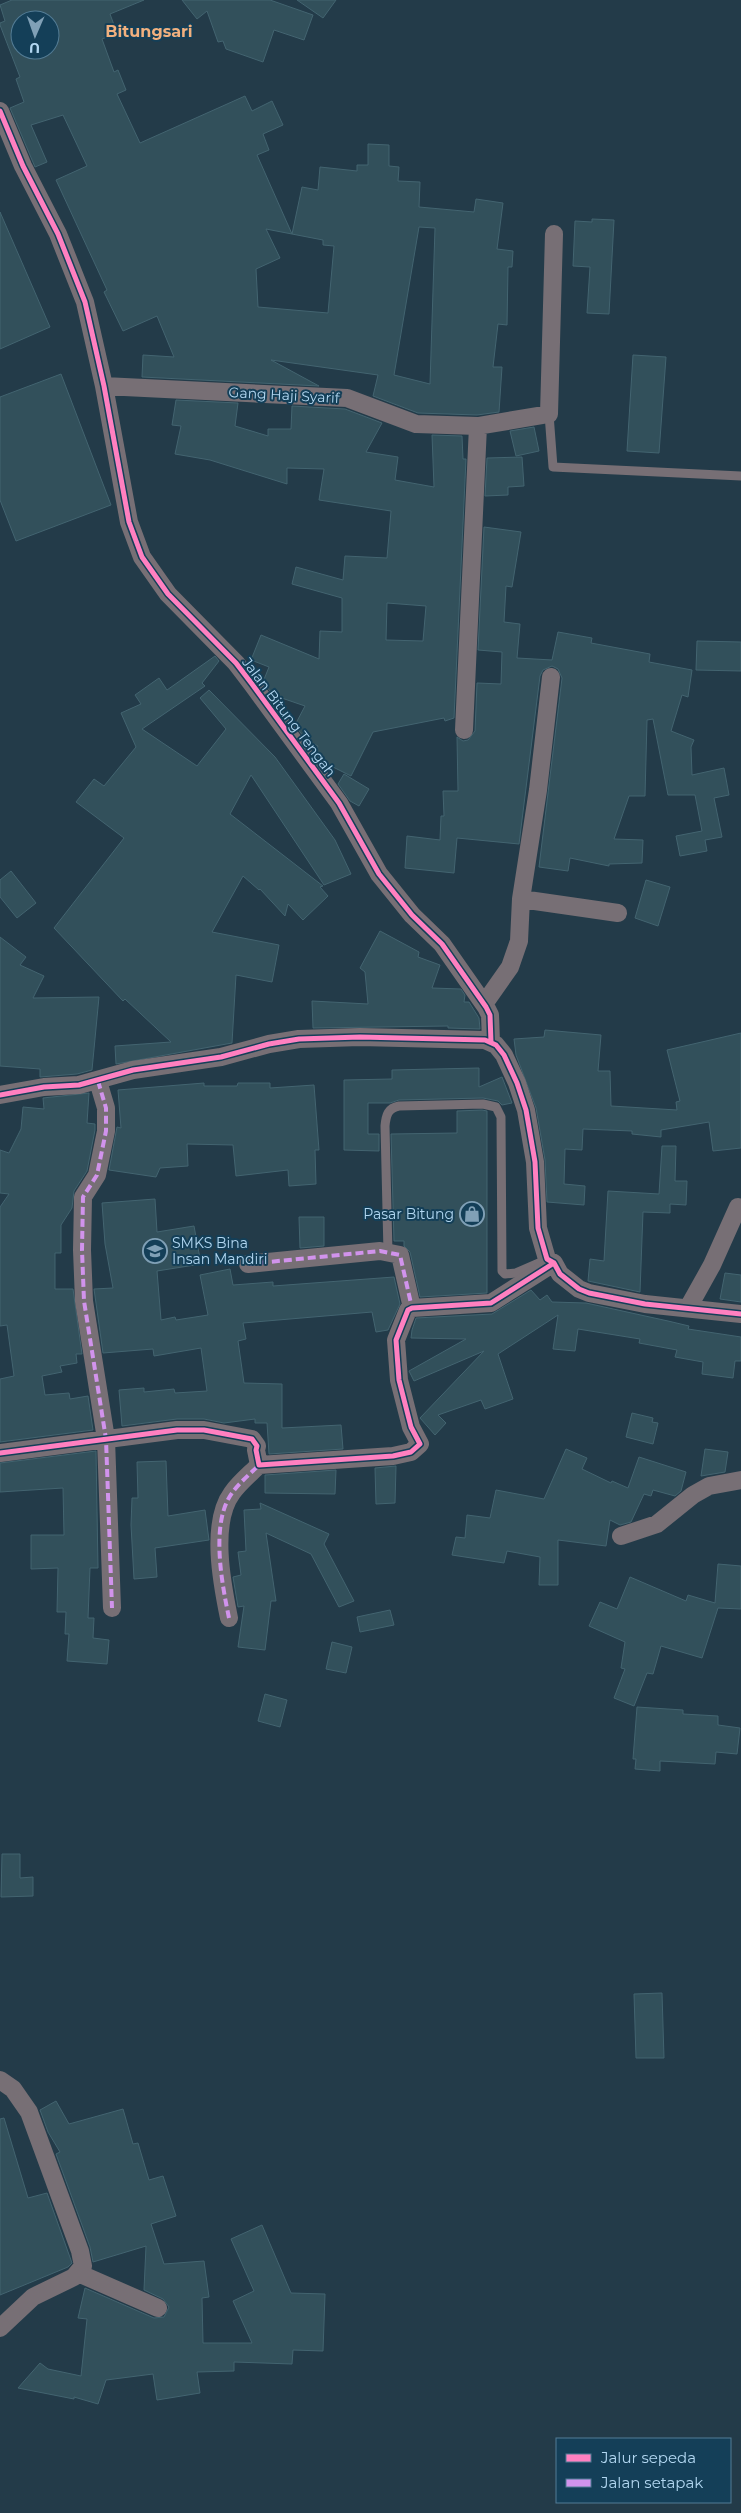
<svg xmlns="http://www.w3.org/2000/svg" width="741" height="2513" font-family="Montserrat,sans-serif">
	<rect width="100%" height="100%" fill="#233b49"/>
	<path fill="#32505b" stroke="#436470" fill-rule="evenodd" d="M12,0H144L110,14L117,33L102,39L114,72L118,70L126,90L117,94L140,143L245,96L252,111L272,101L283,125L263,134L269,150L257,155L292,234L302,187L318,190L320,167L357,171V165H368V144L389,145V166L399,167L398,181L420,182L419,207L474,212L476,199L503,203L497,249L513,251L512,267H508L507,325L498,324L493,367H502L499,412L477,415L418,413L373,396L378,375L271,360L319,386L142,377L143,355L174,357L157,316L123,331L104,292L107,290L56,180L87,166L63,115L31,125L47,162L35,167L10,108L24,102L16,79L20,77L0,25V23L5,21L0,5ZM20,20H50V50H20ZM419,227L435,228L430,384L394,375ZM266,229L323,240V245L334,246L328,313L258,307L256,269L280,258Z
		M182,0H270L313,15L304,40L274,30L263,62L226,49L223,41L218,42L207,11L197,19Z
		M297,0H336L323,18Z
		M0,212L50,327L0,349Z
		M592,219L614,220L609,314L587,313L590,267L573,266L575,221L592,222Z
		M633,355L666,357L659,453L627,451Z
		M61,374L111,505L16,541L0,500V397Z
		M176,400L238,403L235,426L268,436V429H291L292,406L345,409L382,423L366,452L398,457L395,480L434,487L432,435L462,436L463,459H466L454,718L445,721L444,718L373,732L351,776L321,761L315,752L318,746L305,739L295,725L305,706L273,695L263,682L269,667L251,660L261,635L319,659L320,631L342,632V598L292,584L296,567L343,580L345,556L387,558L391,511L319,500L324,469L287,468V484L210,460L175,454L181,426L172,425ZM387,603L426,606L423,641L386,640Z
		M534,427L539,451L516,456L510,431Z
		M522,457L524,486L508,487V495L485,496L487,458Z
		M484,527L521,532L512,587L506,586L504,622L520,624L517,658L552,660L558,632L592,638L591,643L650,654L649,662L692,670L688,697L682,695L671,731L694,740L691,747L692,775L724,768L729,795L714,798L722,837L705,840L707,851L680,856L676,836L702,831L695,795H668L653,719L647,720L645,796H629L614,839L643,840L642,863L609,864V866L570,858L568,871L539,867L562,678L558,669L552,666L543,670L540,676L519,844L457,838L454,873L405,868L407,836L440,840L441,816H444L443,791H458L457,737L463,741L468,740L475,731L477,683L501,684L502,652L478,650Z
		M697,641L741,642V671L696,670Z
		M215,656L219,661L202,683L205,686L142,729L197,766L226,729L200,698L209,690L275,757L335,840L351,874L324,885L251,775L230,814L323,886L320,887L328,896L303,920L288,904L285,916L260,889L259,890L243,876L212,932L279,945L272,982L236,975L232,1043L116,1064L115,1046L171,1042L125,999L123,1001L54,928L124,838L76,802L94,779L104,786L136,747L121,713L141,704L135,695L159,678L167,690Z
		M344,774L369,789L359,806L350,801L338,784Z
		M11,871L36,903L17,918L0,897V880Z
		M646,880L670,887L658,926L635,918Z
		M380,931L419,952L418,957L440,965L432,988L461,989L465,995L464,1002H469L479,1018L480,1029L448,1028V1026L313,1028L312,1001L368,1004L365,972L360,968Z
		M0,937L26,957L20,965L44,976L33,998L99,997L92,1070L77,1074L40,1077V1069L0,1066Z
		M545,1030L601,1035L598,1071H610L611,1106L677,1110L676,1102L680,1101L667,1050L741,1033V1148L713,1151L709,1122L661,1130V1137L632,1134V1131L583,1129L582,1150L565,1149L564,1184L585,1186L584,1205L547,1202L545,1160L536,1108L516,1055L514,1039L544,1037Z
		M479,1068V1087L502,1077L512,1103L502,1105L498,1101L483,1098L399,1100L390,1103H368V1134H379V1151L344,1150V1080L392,1079V1070Z
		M204,1083V1086H237L238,1083H270V1088L314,1085L319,1150H315L316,1184L289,1186L288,1170L236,1176L233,1145L187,1144L188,1166L160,1168L156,1177L109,1170L117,1127L121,1128L118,1090Z
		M89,1093L87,1123L95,1124V1130L87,1171L74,1191L72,1208L61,1225V1253H55V1289H73L82,1354H76L77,1363L60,1366L62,1372L42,1376L45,1395L69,1393L70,1399L88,1396L93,1430L0,1442V1379L14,1376L7,1325L0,1326V1207L9,1194L0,1193V1150L9,1153L21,1129L23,1107L44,1109L43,1098Z
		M482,1110L487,1111V1293L420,1297L410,1252L404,1246V1241H394L391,1134L457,1133V1111Z
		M662,1146H676L675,1181H687L686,1205L670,1204V1213L643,1212L640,1292L588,1281L590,1259L604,1261L608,1191L659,1194Z
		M155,1199L157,1232L194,1226L201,1264L157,1271L161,1320L175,1317L176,1320L208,1315L200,1275L230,1269L233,1285L273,1282V1286L394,1277L400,1304L388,1330L376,1332L372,1312L243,1323L246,1339L238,1341L244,1383L282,1384V1428L341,1425L343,1449L269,1454L267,1423H255V1419L224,1423L204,1419H177L122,1426L119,1390L144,1388V1392L174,1389L175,1393L207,1391L201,1348L154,1356L153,1349L103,1353L94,1289L113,1288L105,1244L102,1203Z
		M299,1217H324V1246L300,1248Z
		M725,1273L741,1275V1302L720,1299Z
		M531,1290L540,1300L547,1295L552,1302L586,1303L668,1321L689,1326L688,1329L741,1337V1361H735L733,1378L702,1374L703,1362L675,1357L677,1350L639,1343L640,1339L578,1329L575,1351L553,1349L558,1315L498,1354L513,1399L485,1409L481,1400L438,1415L446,1423L435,1435L420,1418L484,1351L414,1381L409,1371L466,1339L411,1338L412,1330L416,1318L492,1314Z
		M632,1413L653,1418L652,1422L658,1423L653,1444L626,1437Z
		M566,1449L587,1458L582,1469L611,1483L612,1481L628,1488L639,1457L686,1472L681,1491L675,1496L653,1490L651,1496L644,1494L631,1522L620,1525L610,1520L606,1546L558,1540V1585H539L540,1557L507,1551L504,1563L452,1555L456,1537L465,1538L467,1515L490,1518L496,1490L544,1499Z
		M705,1449L728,1452L725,1472L701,1476Z
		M96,1451L98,1568H90L88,1618H94L93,1638L109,1640L107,1664L67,1661L69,1634H65L66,1612H57L58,1568L31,1569V1535H64L63,1488L0,1492V1463Z
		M166,1461L168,1516L205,1510L209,1540L155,1548L157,1577L134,1579L131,1525L132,1498H138L137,1462Z
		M396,1466L395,1503L376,1504L375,1468Z
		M336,1470L335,1494L265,1493V1475Z
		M260,1503L329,1534L324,1544L354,1601L339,1607L311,1554L266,1533L276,1601H271L265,1650L238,1647L244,1606L238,1607L233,1577L241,1575L238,1552L246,1551L244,1510L261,1509Z
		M718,1564L741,1566V1609L718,1608L702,1658L661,1646L653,1674L647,1673L634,1706L614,1698L625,1669L621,1668L625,1642L589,1626L600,1602L617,1609L630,1577L686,1601L688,1595L715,1603Z
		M390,1610L394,1625L360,1632L357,1617Z
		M332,1642L352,1647L346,1673L326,1669Z
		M265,1694L287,1700L280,1727L258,1721Z
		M637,1707L683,1710V1714L718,1716V1725L740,1728L737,1754L716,1752L715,1764L660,1761V1771L635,1769L636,1759H633Z
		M2,1854H20V1878L33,1877V1896L1,1897Z
		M662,1993L664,2058H636L634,1994Z
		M56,2101L69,2124L123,2109L133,2144L138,2143L149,2180L163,2176L176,2216L151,2224L164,2264L204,2261L209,2297L202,2298L203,2343H252L233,2301L254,2291L231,2239L262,2225L291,2293L325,2294L323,2351L293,2350L292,2364L234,2362V2371L197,2372L200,2393L157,2400L153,2374L106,2380L98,2404L74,2397V2399L18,2388L40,2363L48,2369L81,2376L87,2319L78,2318L85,2288L154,2318L164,2317L169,2307L163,2299L144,2290L146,2246L93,2262L90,2247L56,2154L60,2152L48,2132L40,2110Z
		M4,2118L28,2198L47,2193L72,2263L68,2267L0,2295V2119Z"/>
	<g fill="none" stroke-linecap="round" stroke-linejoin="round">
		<path stroke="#776f75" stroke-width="9" d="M549,414L553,467L741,476
			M388,1253L385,1126C386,1115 388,1108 399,1106L483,1104L496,1107L501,1117L502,1271L505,1274L516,1273L546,1260"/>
		<path stroke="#776f75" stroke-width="18" d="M0,111L23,166L58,234L85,302L104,386L129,522L142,557L168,594L236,663L252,684L339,803L379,874L412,915L442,944L486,1007L490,1015L491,1042
			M104,386L347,398L416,424L478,426L549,414L554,234
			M464,730L478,426
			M521,899L618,913
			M484,1004L510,967L519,941L521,899L538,790L551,677
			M98,1081L106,1108V1131L97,1175L83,1197L82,1250L84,1301L106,1439L112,1608
			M0,1095L44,1087L79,1085L133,1070L221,1057L269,1044L299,1039L360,1037L485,1040L496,1045L504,1055L517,1083L526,1110L535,1162L538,1228L547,1259L554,1263L560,1274L579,1289L589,1293L645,1304L741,1314
			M248,1264L380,1251L400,1255L412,1308
			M688,1308L712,1265L738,1207
			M0,1453L177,1430H204L252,1439L257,1446L256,1450L259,1465L393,1456L411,1452L420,1444L411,1427L399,1380L396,1340L408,1310L412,1308L491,1303L554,1263
			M621,1536L657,1524L693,1495L709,1486L741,1480
			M229,1618C222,1584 210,1523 232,1493C239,1483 250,1474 259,1465
			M0,2080L13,2089L29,2112L80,2251L83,2266L74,2277L33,2297L0,2328
			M78,2273L158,2308"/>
		<path stroke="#d193ec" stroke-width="4" stroke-dasharray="8 4" stroke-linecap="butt" d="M98,1081L106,1108V1131L97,1175L83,1197L82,1250L84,1301L106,1439L112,1608
			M248,1264L380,1251L400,1255L412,1308
			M229,1618C222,1584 210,1523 232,1493C239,1483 250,1474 259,1465"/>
		<defs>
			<path id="cycleway" d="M0,111L23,166L58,234L85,302L104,386L129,522L142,557L168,594L236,663L252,684L339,803L379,874L412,915L442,944L486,1007L490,1015L491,1042
				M0,1095L44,1087L79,1085L133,1070L221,1057L269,1044L299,1039L360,1037L485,1040L496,1045L504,1055L517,1083L526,1110L535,1162L538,1228L547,1259L554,1263L560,1274L579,1289L589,1293L645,1304L741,1314
				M0,1453L177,1430H204L252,1439L257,1446L256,1450L259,1465L393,1456L411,1452L420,1444L411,1427L399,1380L396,1340L408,1310L412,1308L491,1303L554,1263"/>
		</defs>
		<use href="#cycleway" stroke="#143f58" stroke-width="8"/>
		<use href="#cycleway" stroke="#ff80c0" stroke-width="5"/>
	</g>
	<defs>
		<symbol id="shop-ring" viewBox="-11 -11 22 22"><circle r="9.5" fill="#143f58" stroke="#80a0b6" stroke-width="1.5"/><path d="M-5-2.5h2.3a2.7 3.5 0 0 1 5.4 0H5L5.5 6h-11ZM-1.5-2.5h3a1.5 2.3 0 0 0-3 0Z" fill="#80a0b6"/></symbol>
		<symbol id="school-ring" viewBox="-11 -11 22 22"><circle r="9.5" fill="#143f58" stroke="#80a0b6" stroke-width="1.5"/><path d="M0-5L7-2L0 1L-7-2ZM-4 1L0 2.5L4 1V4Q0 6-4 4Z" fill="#80a0b6"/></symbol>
	</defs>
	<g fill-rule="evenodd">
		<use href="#shop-ring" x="458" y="1200" width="28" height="28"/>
		<use href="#school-ring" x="141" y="1237" width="28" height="28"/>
	</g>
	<g text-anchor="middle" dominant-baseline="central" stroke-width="4" stroke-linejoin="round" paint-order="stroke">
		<g font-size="14" fill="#b2d7f1" stroke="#143f58">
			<text transform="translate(284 395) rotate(3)">Gang Haji Syarif</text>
			<text transform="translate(289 717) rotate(53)">Jalan Bitung Tengah</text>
		</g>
		<g font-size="14" fill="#b2d7f1" stroke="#143f58" text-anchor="end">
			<text x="454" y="1214">Pasar Bitung</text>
			<text x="172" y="1243" text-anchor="start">SMKS Bina<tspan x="172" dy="16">Insan Mandiri</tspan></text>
		</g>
		<g font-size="16" font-weight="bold" fill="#f1b07e" stroke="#143f58">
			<text x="149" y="31">Bitungsari</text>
		</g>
	</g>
	<rect x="556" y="2438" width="175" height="65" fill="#143f58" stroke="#537c95"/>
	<rect x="566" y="2454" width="25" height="8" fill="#ff80c0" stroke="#537c95"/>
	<text x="601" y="2463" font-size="15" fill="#b2d7f1">Jalur sepeda</text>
	<rect x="566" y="2479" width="25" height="8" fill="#d193ec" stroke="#537c95"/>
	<text x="601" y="2488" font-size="15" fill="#b2d7f1">Jalan setapak</text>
	<g transform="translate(35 35) rotate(182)"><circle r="24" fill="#143f58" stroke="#537c95"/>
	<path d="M0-4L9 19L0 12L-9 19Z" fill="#80a0b6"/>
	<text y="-8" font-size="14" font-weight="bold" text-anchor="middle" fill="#b2d7f1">U</text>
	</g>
</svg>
